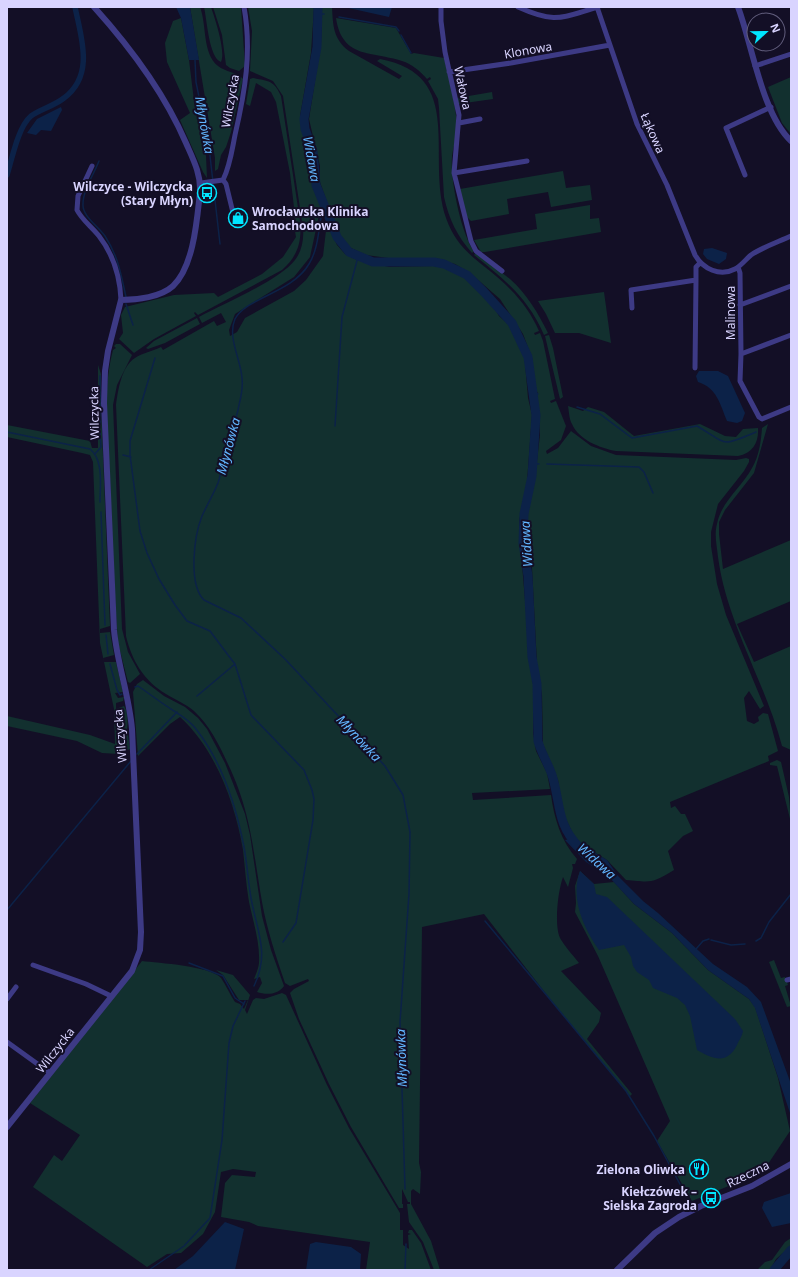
<svg xmlns="http://www.w3.org/2000/svg" width="798" height="1277" font-family="'Noto Sans',sans-serif">
	<rect width="100%" height="100%" fill="#130f26"/>
	<path fill="#12302f" d="M190,7H200C207,25 202,53 218,66C225,72 238,72 243,79L231,132L226,147L221,155L218,169L215,171V158Z
		M204,7H211C215,19 226,51 221,62C209,58 207,20 204,7Z
		M213,7H241L245,66L239,71L230,68L226,65L222,35Z
		M248,7H314L311,53L300,116L311,166V178L321,206L310,257L294,277L235,314L229,330L230,336L237,332L245,318L294,291L306,280L323,256L327,222L337,245L345,254L355,259L389,267L434,266L450,269L462,275L491,302L499,316L510,326L524,351L528,398L532,415L527,482L519,521L521,552L530,661L534,692L533,733L536,751L547,773L550,789L472,793L473,800L551,795C554,818 561,841 577,859L575,864H572L573,868L568,887L563,877C558,891 554,924 560,938C565,947 573,955 579,963L561,971L601,1013L599,1022L587,1039L632,1094L630,1096L550,999L484,914L422,927L419,1163L421,1172L420,1194L413,1189L411,1191V1204L431,1241L440,1270H434L423,1242L409,1222L407,1204H410V1202H408L402,1189V1204H400H403V1208H399L351,1127L329,1084L299,1019L290,993L294,989L309,981L308,979L290,986L285,983C276,956 267,930 262,902C253,850 251,811 227,762C219,744 209,725 194,711C186,704 176,700 166,694C144,681 132,661 126,636L116,405C118,391 121,367 135,358C142,353 153,351 161,347L163,350L214,321L217,326L226,322L221,313L202,323L199,317C223,304 280,280 295,260C302,251 304,239 303,228L283,96L273,81L250,71L252,31Z
		M320,7H332C333,25 333,39 349,51L399,79L402,76L377,61L380,59C467,75 425,157 446,218C459,255 485,263 510,289C522,301 532,315 539,331L534,333L535,335L540,333L543,341L555,399L550,401L551,403L556,401L566,426L561,440L546,451L547,454L558,448L571,431L591,446L616,455L736,460L746,458L749,459V462L744,471L718,504L711,532V546L717,584L726,615L764,706L760,709L749,691L744,698L747,721L754,724L759,721L758,717L763,713L768,714L778,751L768,756L769,761L670,802L671,808L675,806L681,814H685L693,831L683,836L668,851L674,870C652,884 650,882 626,880L607,860L589,849L575,838L563,813L558,780L543,744L542,695L537,664L532,568L528,540V509L536,469L540,435L539,415L536,395L538,393L534,388L532,358L523,334L500,299L470,273L455,264L432,258H388L366,255L351,248L342,240L335,225L320,182V166L309,119L321,43L322,16Z
		M181,18L189,60L195,109L206,156L207,178L203,172L180,120L190,113L167,62L165,43L173,21Z
		M336,18L396,28L411,54L414,53L444,58C449,79 455,101 457,124C458,135 453,146 452,157C450,179 461,234 474,251L472,253C457,236 449,219 444,197L439,108L438,99L428,81L431,79L430,77L427,79C420,71 412,64 402,61C372,51 342,59 336,18Z
		M791,77V134L782,123L768,87Z
		M253,78C268,81 274,80 281,96L300,221C302,241 298,256 282,270L198,315L195,312L194,313L196,316L154,339L134,353L119,339L123,333L121,315L125,307L174,295L214,293L218,297L262,274L283,257L296,237L293,220L295,216L290,173L276,102L271,92L256,83L250,106L246,104L250,79Z
		M492,92L493,99L458,104L457,98Z
		M563,171L566,188L590,185L592,200L551,207L548,192L507,199L509,214L471,221L465,215L460,189Z
		M590,205V219L599,218L601,232L485,252H481L474,240L537,229L535,214Z
		M476,253C487,262 499,270 510,279C527,294 538,313 548,333L544,335C528,298 504,279 474,255Z
		M604,292L611,343L579,333H555L546,314L538,301Z
		M197,318L200,324L165,343L148,349L146,348L154,341Z
		M549,335L553,348L563,397L560,399L545,336Z
		M116,344H120L132,355L117,385L113,405L122,629L128,652L140,674L130,683L128,682L118,643C114,589 112,534 110,480C108,437 102,391 113,350L116,348L114,346Z
		M98,365L101,374V408L110,626L100,629V633L110,632L114,655L103,658L104,662H116L123,692L115,693L118,698L124,697L123,701L116,703V709L124,706C128,711 128,723 127,729L121,730V736L128,735L130,749L119,754L102,753L77,741L7,726V716L90,735L115,744L114,709L100,643L93,462L90,455L82,453L7,437V425L90,441L92,448H98V432H96L95,425L98,424Z
		M568,406L583,411L588,407L604,412L634,436L700,424L725,436L736,437L743,429L758,428C759,442 753,453 738,456L616,451C600,448 579,440 572,424C569,419 569,411 568,406Z
		M768,424L754,473L725,510L719,522V534L723,569L791,540V601L737,624L754,662L791,646V750L782,746C765,681 727,624 718,557C717,546 714,535 717,524C721,502 741,488 752,468C759,456 761,442 762,428Z
		M143,680L164,696L185,707L198,718L207,729L225,763L245,814L250,835L262,916L271,950L284,986C278,995 266,995 257,992L262,983L260,977L254,979C256,974 259,967 259,962C260,942 253,921 249,902C246,885 245,867 243,850C235,803 216,750 180,717L170,724L138,756L133,692L137,684Z
		M777,760L781,762L789,797L791,823L777,766L770,765V763Z
		M580,871L594,884L614,882L634,904L672,933L708,970L749,999L755,1007L778,1078L790,1131L766,1167L758,1174L692,1201L657,1141L670,1121L598,956L575,912L576,903L575,886Z
		M774,960L781,978L785,977L788,985L785,986L791,1006L787,1007L769,962Z
		M142,961C158,963 211,966 221,978C226,985 230,995 235,1002L240,1004L244,1009L248,1000H239L223,975L216,970L233,975L250,995L245,1010L247,1014L253,1000L256,998L264,999L282,993L286,995L327,1085L349,1128L400,1213V1230H403V1245L409,1249L408,1235L411,1234L408,1233L409,1230H412L421,1243L431,1270H366L370,1242L258,1226L249,1222L221,1217L225,1183L232,1175L255,1177L256,1172L233,1169L221,1172L215,1212L203,1234L181,1253L167,1254L147,1267L33,1187L54,1155L62,1161L80,1135L30,1103Z
		M791,1238V1246L776,1259L770,1270H757L765,1262L772,1260L785,1242Z"/>
	<path fill="#0c2248" d="M176,7H190L199,60H189L181,18Z
		M344,7H392L389,17Z
		M61,107L62,110L51,131L41,130L36,135L27,133L37,119Z
		M712,248L727,253L726,259L719,264L707,259L703,254L704,249Z
		M699,371H718L728,376L745,413L742,421L737,423L727,421C720,404 717,388 698,382L696,376Z
		M575,838L589,849L607,860L618,876L643,901L658,913L713,964L747,987L761,1002L791,1084V1116L755,1008L749,999L708,970L672,933L634,904L610,878L586,862L565,840Z
		M580,871L594,884L596,894L607,897L735,1019L743,1031C742,1037 739,1040 737,1045C727,1065 713,1059 697,1050L690,1016L685,1005L677,998L653,988L649,980L637,972L633,966L631,957L624,945L599,950C583,927 570,898 580,871Z
		M791,1193V1223L772,1227L762,1208L764,1202Z
		M225,1222L244,1229L235,1270H174L193,1256Z
		M316,1242L351,1247L361,1254L360,1270H306L310,1244Z"/>
	<g fill="none" stroke-linecap="round" stroke-linejoin="round">
		<path stroke="#0c2248" stroke-width="1.5" d="M318,14H324
			M339,17L396,27L399,31
			M401,35L411,53
			M195,60L196,82L209,147L220,244
			M99,161C94,174 83,190 83,204C82,216 98,226 105,236C118,256 121,274 126,297
			M323,206C319,224 319,248 309,264C292,293 247,297 235,319C227,337 241,360 242,378C243,386 241,397 239,405C237,419 230,432 226,445C223,458 222,471 218,483C213,495 207,505 202,516C194,536 188,584 204,600L241,618L285,659L385,766L403,795L410,832L409,894L400,1022L405,1189
			M126,304L133,325
			M155,358L130,441V455L140,531L147,553L159,579L175,605L187,621L210,631L228,655L235,664L251,715L304,770L312,790L314,799L313,820L296,923L283,942
			M100,376V424
			M532,393L538,394
			M577,407L600,414L632,438L697,426C729,445 720,447 756,432
			M335,426L342,317L358,257
			M7,432L90,449C104,460 100,486 100,502
			M95,454L101,447L100,432
			M123,455L131,457
			M533,463L539,464
			M547,464L639,467L644,472L653,493
			M101,512L105,625
			M106,635L108,654
			M110,664L117,690L120,695L122,694
			M135,687L138,686C147,692 156,699 165,705C176,713 188,718 196,729C222,762 236,806 244,847C247,863 248,881 251,898C257,932 270,953 254,986
			M197,696L235,664
			M137,754L177,712
			M7,910L131,761
			M485,921L626,1091L654,1136L689,1201
			M711,940L731,945L745,944
			M756,941L761,938L769,922L791,894
			M696,949L703,941L709,939
			M189,963L223,976L235,998L244,1004
			M149,1270L184,1246L210,1218L222,1140L229,1043L233,1026L245,1001
			M405,1270L406,1244"/>
		<path stroke="#0c2248" stroke-width="5.5" d="M7,175C12,159 18,127 31,116C41,109 54,106 64,98C95,75 81,37 75,7"/>
		<path stroke="#0c2248" stroke-width="9" d="M318,7L317,47L304,119L305,129L313,151L316,185L337,237L349,252L373,262H434L444,264L467,275L484,292L512,323L528,357L536,415L532,476L524,514L523,543L528,576L532,657L537,684L538,741C541,753 548,763 552,775C561,804 556,823 579,847
			M774,1270L791,1250"/>
		<path stroke="#3d3a85" stroke-width="5" d="M441,7V21L445,52L459,115L454,173L527,161
			M518,7C556,24 560,18 598,7
			M597,7L637,124L667,185L695,255C703,269 720,277 735,269C741,266 746,259 751,255C763,247 778,242 791,236
			M755,66L791,54
			M449,72L511,63L610,45
			M459,123L480,119
			M92,166L78,196L77,210C82,220 92,227 99,236C113,254 120,277 121,300
			M454,173L471,241L476,251L502,271
			M745,175L726,128L771,107
			M223,180L226,184L236,225
			M201,183L223,180C230,166 232,150 235,135C245,92 252,51 244,7
			M738,267L740,273L741,354L791,335
			M740,305L791,286
			M632,308L631,290L696,280
			M741,354L740,381L759,417L762,419L791,407
			M695,368L696,280V267L700,263
			M33,965L86,984L111,996
			M787,980L791,979
			M7,999L16,987
			M7,1042L50,1073"/>
		<path stroke="#3d3a85" stroke-width="6" d="M738,7C752,44 762,114 791,141
			M7,1127L132,971L140,950L141,932L132,729C129,695 117,663 114,630L104,403L105,371L108,351L121,300C137,300 161,297 173,286C194,266 197,219 200,192C201,174 193,159 186,143C164,92 131,48 94,7
			M617,1270L655,1233L679,1217L701,1206L752,1186L791,1164"/>
	</g>
	<defs>
		<symbol id="bus-ring" viewBox="-11 -11 22 22"><circle r="9.5" fill="#130f26" stroke="#00e5ff" stroke-width="1.5"/><path d="M-5-6H5V4H4V6H2V4H-2V6H-4V4H-5ZM-3.5-4V0h7V-4ZM-3.5 1.2v1.5H-2V1.2ZM2 1.2v1.5H3.5V1.2Z" fill="#00e5ff"/></symbol>
		<symbol id="shop-ring" viewBox="-11 -11 22 22"><circle r="9.5" fill="#130f26" stroke="#00e5ff" stroke-width="1.5"/><path d="M-5-2.5h2.3a2.7 3.5 0 0 1 5.4 0H5L5.5 6h-11ZM-1.5-2.5h3a1.5 2.3 0 0 0-3 0Z" fill="#00e5ff"/></symbol>
		<symbol id="restaurant-ring" viewBox="-11 -11 22 22"><circle r="9.5" fill="#130f26" stroke="#00e5ff" stroke-width="1.5"/><path d="M-5-6h1v4h1v-4h1v4h1v-4h1v5L-1.5 .5V6h-2V.5L-5-1ZM5-6V6H3V1.5H1.5Q1.5-4 5-6Z" fill="#00e5ff"/></symbol>
	</defs>
	<g fill-rule="evenodd">
		<use href="#bus-ring" x="196" y="182" width="22" height="22"/>
		<use href="#shop-ring" x="227" y="207" width="22" height="22"/>
		<use href="#restaurant-ring" x="688" y="1158" width="22" height="22"/>
		<use href="#bus-ring" x="700" y="1187" width="22" height="22"/>
	</g>
	<g text-anchor="middle" dominant-baseline="central" stroke-width="4" stroke-linejoin="round" paint-order="stroke">
		<g font-size="12" fill="#d9d4ff" stroke="#130f26">
			<text transform="translate(528 50) rotate(-10)">Klonowa</text>
			<text transform="translate(463 88) rotate(78)">Wałowa</text>
			<text transform="translate(230 101) rotate(-80)">Wilczycka</text>
			<text transform="translate(653 133) rotate(66)">Łąkowa</text>
			<text transform="translate(730 313) rotate(-90)">Malinowa</text>
			<text transform="translate(94 413) rotate(-91)">Wilczycka</text>
			<text transform="translate(120 736) rotate(-95)">Wilczycka</text>
			<text transform="translate(55 1050) rotate(-52)">Wilczycka</text>
			<text transform="translate(748 1174) rotate(-26)">Rzeczna</text>
		</g>
		<g font-size="12" font-weight="bold" fill="#d9d4ff" stroke="#130f26" text-anchor="end">
			<text x="193" y="186">Wilczyce - Wilczycka<tspan x="193" dy="14">(Stary Młyn)</tspan></text>
			<text x="252" y="211" text-anchor="start">Wrocławska Klinika<tspan x="252" dy="14">Samochodowa</tspan></text>
			<text x="685" y="1169">Zielona Oliwka</text>
			<text x="697" y="1191">Kiełczówek –<tspan x="697" dy="14">Sielska Zagroda</tspan></text>
		</g>
		<g font-size="13" font-style="italic" fill="#62b6ff" stroke="#130f26">
			<text transform="translate(205 125) rotate(80)">Młynówka</text>
			<text transform="translate(312 159) rotate(80)">Widawa</text>
			<text transform="translate(228 446) rotate(-75)">Młynówka</text>
			<text transform="translate(526 544) rotate(-94)">Widawa</text>
			<text transform="translate(359 738) rotate(47)">Młynówka</text>
			<text transform="translate(597 861) rotate(42)">Widawa</text>
			<text transform="translate(401 1058) rotate(-92)">Młynówka</text>
		</g>
	</g>
	<rect width="798" height="1277" fill="none" stroke="#d9d4ff" stroke-width="16"/>
	<g transform="translate(766 32) rotate(68)"><circle r="19" fill="#130f26" stroke="#625e7d"/>
	<path d="M0-3L7 15L0 10L-7 15Z" fill="#00e5ff"/>
	<text y="-6" font-size="11" font-weight="bold" text-anchor="middle" fill="#d9d4ff">N</text>
	</g>
</svg>
